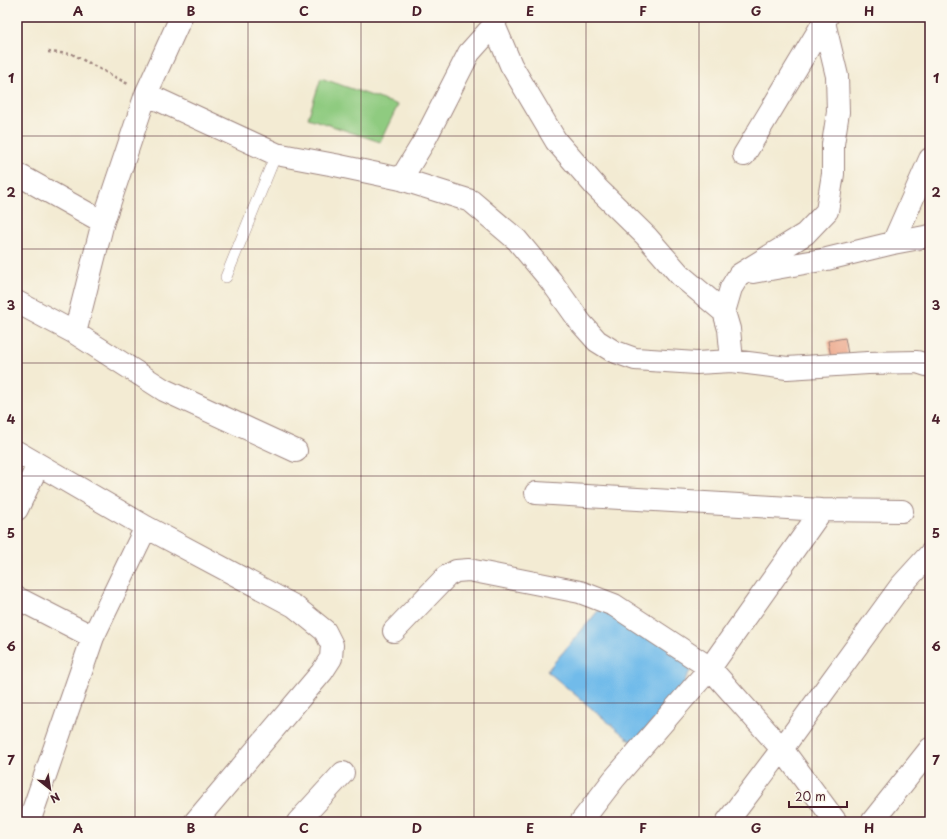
<svg xmlns="http://www.w3.org/2000/svg" width="947" height="839" font-family="'Playpen Sans',sans-serif">
	<rect width="100%" height="100%" fill="#fbf7ec"/>
	<filter id="ink" filterUnits="userSpaceOnUse"><feTurbulence type="fractalNoise" baseFrequency=".025" numOctaves="2"/><feDisplacementMap in="SourceGraphic" scale="8" xChannelSelector="R" yChannelSelector="G"/><feConvolveMatrix kernelMatrix="1 2 1 2 8 2 1 2 1" color-interpolation-filters="sRGB"/></filter>
	<filter id="wash" filterUnits="userSpaceOnUse"><feTurbulence type="fractalNoise" baseFrequency=".012" numOctaves="4" result="noise"/><feDisplacementMap in="SourceGraphic" scale="16" xChannelSelector="R" yChannelSelector="G"/><feGaussianBlur stdDeviation="0.9" result="paint"/><feColorMatrix in="noise" values="0 0 0 0 0 0 0 0 0 0 0 0 0 0 0 0 0 1.4 0 .05"/><feComposite in="paint" operator="in"/></filter>
	<g filter="url(#wash)">
		<rect width="100%" height="100%" fill="#f3ebd3"/>
		<path fill="#8fcb80" stroke="#6c7556" d="M321,78L398,105L380,142L308,118Z"/>
		<path fill="#71bbea" stroke="#5e6d8a" d="M609,598L694,663L679,693L633,743L547,671Z"/>
		<g id="blocks">
			<path fill="#eca689" d="M845,338L848,354L831,357L828,341Z"/>
		</g>
	</g>
	<g filter="url(#ink)">
		<use href="#blocks" fill-opacity="0" stroke="#9e857f" stroke-width="1"/>
		<g fill="none" stroke-linecap="round" stroke-linejoin="round">
			<defs>
				<path id="service" d="M226,277L276,154"/>
				<path id="minor" d="M497,17L494,25L511,65L556,141L597,188L646,236L680,275L724,312
					M824,22L837,76L838,112L833,144V174L827,211L805,234L739,275L731,288L724,312L729,329L732,361L787,368L868,363L917,362L930,366
					M146,94L276,154L335,165L401,179L471,201L517,240L551,281L581,323L597,341L613,351L635,359L696,363L732,361
					M744,155L827,17
					M17,174L103,222
					M401,179L423,143L469,53L494,25
					M893,243L930,159
					M753,272L827,259L893,243L930,236
					M17,302L75,333L164,390L296,451
					M75,333L103,222L146,94L181,17
					M17,452L146,527L294,606L325,631L332,645L331,658L322,672L195,822
					M536,493L822,510L902,511
					M17,509L38,465
					M17,598L93,637
					M394,631L447,576L456,571L469,570L580,592L614,605L710,668L782,749L836,822
					M29,822L93,637L146,527
					M298,822L343,773
					M581,822L614,779L710,668L822,510
					M727,822L782,749L900,587L930,554
					M872,822L930,749"/>
			</defs>
			<use href="#service" stroke="#9e857f" stroke-width="12"/>
			<use href="#minor" stroke="#9e857f" stroke-width="24"/>
			<path stroke="#9e857f" stroke-width="2.5" stroke-dasharray="3 3" stroke-linecap="butt" d="M48,52L72,54L128,84"/>
			<use href="#service" stroke="#fff" stroke-width="11"/>
			<use href="#minor" stroke="#fff" stroke-width="22"/>
		</g>
	</g>
	<path fill="none" stroke="#4a1f2b" stroke-width="1" stroke-opacity="0.55" d="M135,17V822M248,17V822M361,17V822M474,17V822M586,17V822M699,17V822M812,17V822M17,136H930M17,249H930M17,363H930M17,476H930M17,590H930M17,703H930"/>
	<rect width="947" height="839" fill="none" stroke="#fbf7ec" stroke-width="44"/>
	<g transform="translate(50 789) rotate(150)" stroke="#fbf7ec" stroke-width="3" paint-order="stroke">
	<path d="M0-3L7 15L0 10L-7 15Z" fill="#4a1f2b"/>
	<text y="-6" font-size="11" font-weight="bold" text-anchor="middle" fill="#4a1f2b">N</text>
	</g>
	<path d="M789 801v6h58v-6" fill="none" stroke="#4a1f2b" stroke-width="2"/>
	<text x="795" y="801" font-size="12" fill="#4a1f2b" stroke="#fbf7ec" stroke-width="3" paint-order="stroke">20 m</text>
	<rect x="22" y="22" width="903" height="795" fill="none" stroke="#4a1f2b" stroke-width="1.5"/>
	<g font-size="13" text-anchor="middle" font-weight="bold" fill="#4a1f2b">
		<text x="78" y="16">A</text>
		<text x="191" y="16">B</text>
		<text x="304" y="16">C</text>
		<text x="417" y="16">D</text>
		<text x="530" y="16">E</text>
		<text x="643" y="16">F</text>
		<text x="756" y="16">G</text>
		<text x="869" y="16">H</text>
		<text x="11" y="83">1</text>
		<text x="936" y="83">1</text>
		<text x="11" y="197">2</text>
		<text x="936" y="197">2</text>
		<text x="11" y="310">3</text>
		<text x="936" y="310">3</text>
		<text x="11" y="424">4</text>
		<text x="936" y="424">4</text>
		<text x="11" y="538">5</text>
		<text x="936" y="538">5</text>
		<text x="11" y="651">6</text>
		<text x="936" y="651">6</text>
		<text x="11" y="765">7</text>
		<text x="936" y="765">7</text>
		<text x="78" y="833">A</text>
		<text x="191" y="833">B</text>
		<text x="304" y="833">C</text>
		<text x="417" y="833">D</text>
		<text x="530" y="833">E</text>
		<text x="643" y="833">F</text>
		<text x="756" y="833">G</text>
		<text x="869" y="833">H</text>
	</g>
</svg>
